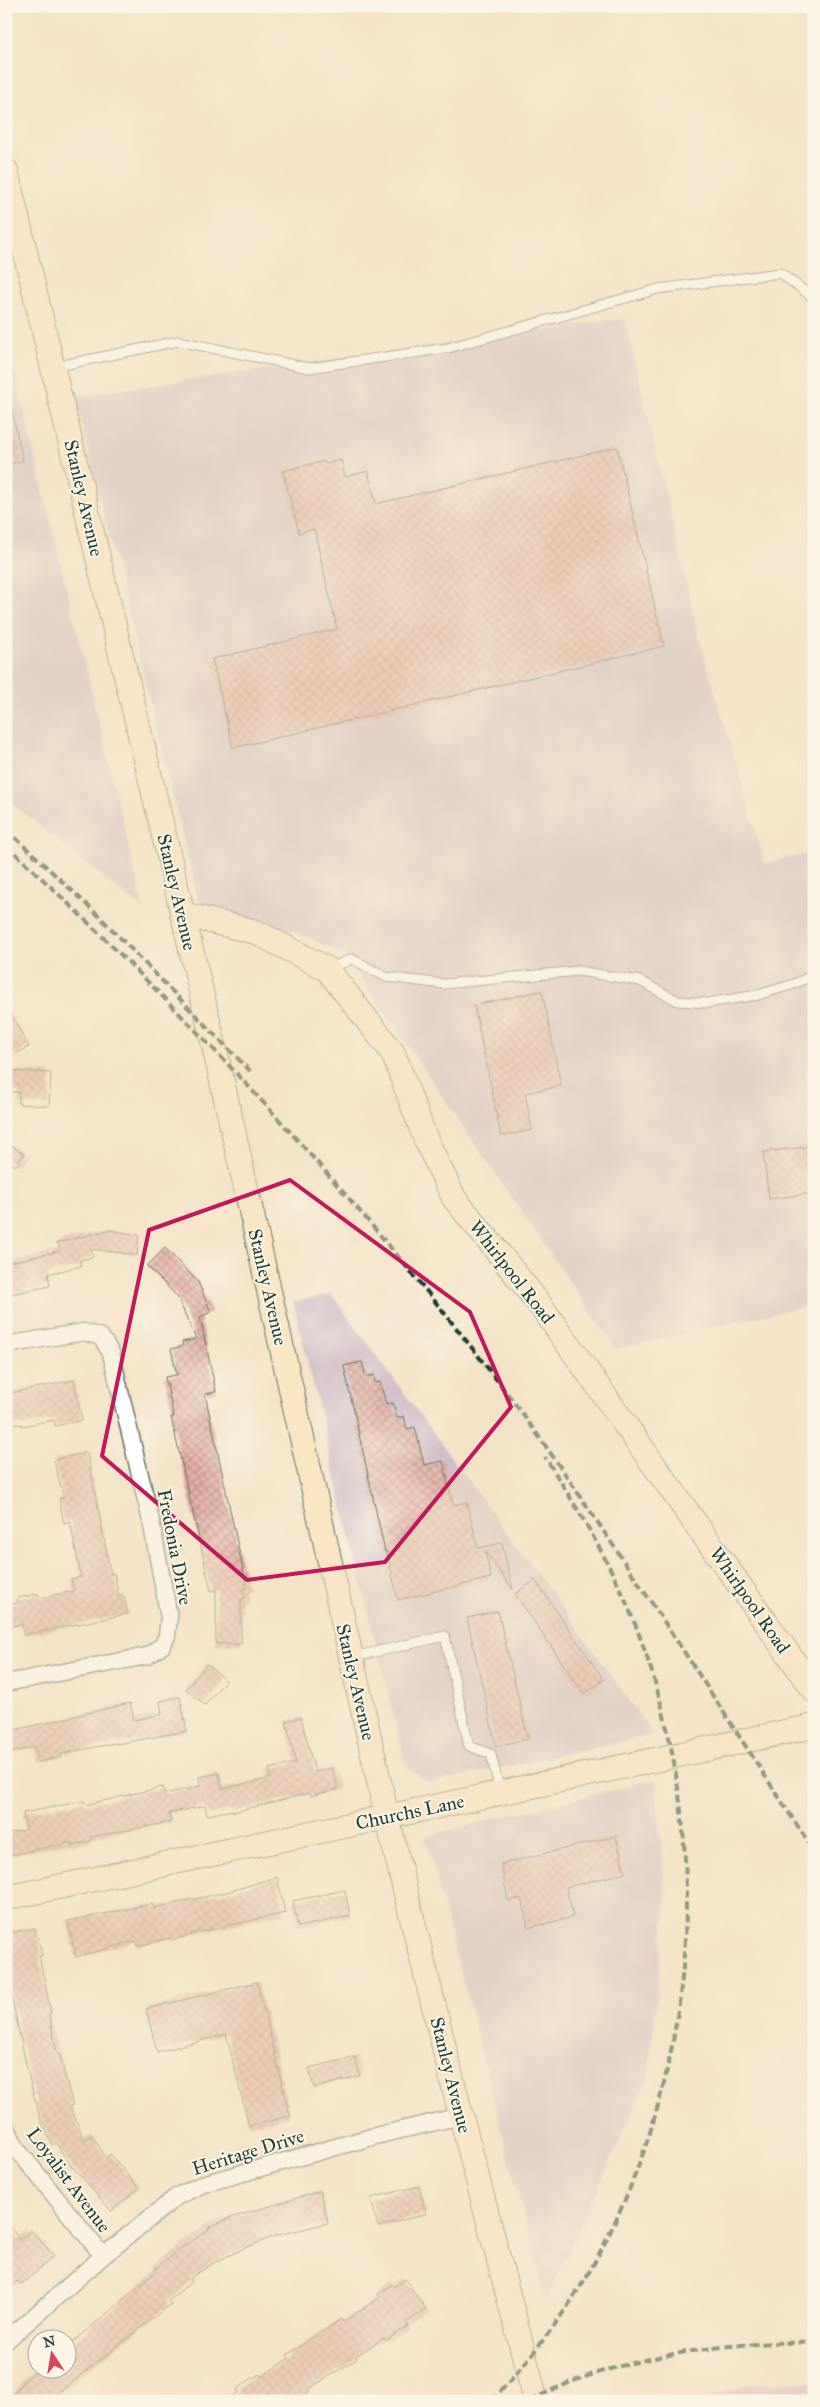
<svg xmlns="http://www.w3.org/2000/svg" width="820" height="2407" font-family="'IM FELL Great Primer',serif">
	<defs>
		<pattern id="building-cross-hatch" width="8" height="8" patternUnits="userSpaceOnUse" patternTransform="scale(1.25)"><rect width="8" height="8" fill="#e4b1a6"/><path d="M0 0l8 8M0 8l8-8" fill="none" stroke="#b89188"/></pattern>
	</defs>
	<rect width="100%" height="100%" fill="#fcf5e5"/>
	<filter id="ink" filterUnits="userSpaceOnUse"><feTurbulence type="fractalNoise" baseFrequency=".02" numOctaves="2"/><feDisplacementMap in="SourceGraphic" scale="10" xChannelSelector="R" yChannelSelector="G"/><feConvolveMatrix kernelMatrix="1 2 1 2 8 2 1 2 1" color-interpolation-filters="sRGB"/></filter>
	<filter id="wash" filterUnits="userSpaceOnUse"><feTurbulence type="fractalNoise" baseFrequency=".0096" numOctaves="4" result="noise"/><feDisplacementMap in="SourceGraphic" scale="20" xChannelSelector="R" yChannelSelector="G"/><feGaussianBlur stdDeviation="1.12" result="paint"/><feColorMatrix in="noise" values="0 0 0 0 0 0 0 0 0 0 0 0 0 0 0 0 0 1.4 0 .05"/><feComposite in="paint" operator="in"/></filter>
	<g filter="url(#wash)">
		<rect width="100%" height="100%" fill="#f4e3c7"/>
		<path fill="#d2bdc7" d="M625,318L700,641L765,863L814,852V1304L616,1349L345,955L287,928L201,911L75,396Z
			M12,360L144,910L6,799V362Z
			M331,1294L572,1621L654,1735L429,1783L406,1767L293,1302Z
			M656,1779L666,1907L648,2080L546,2301L425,1836Z
			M814,2382V2401H701L748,2384Z"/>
		<g id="blocks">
			<path fill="url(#building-cross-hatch)" d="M12,411L23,461L6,465V412Z
				M617,447L664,646L233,748L212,659L337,629L314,529L299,533L283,471L324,461L325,464L341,460L345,477L368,471L376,504Z
				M542,991L561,1086L525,1093L532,1130L501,1136L474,1005Z
				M6,1006L29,1047L6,1058Z
				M12,1071L51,1073L49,1106L19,1104V1092H11Z
				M6,1142L24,1154L16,1166L6,1159Z
				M814,1146V1193L769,1199L763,1152Z
				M109,1230L139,1235L137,1255L91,1249L93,1257L80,1260L81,1266L48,1274L50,1286L6,1295V1263L60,1251L59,1244L56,1243Z
				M165,1248L198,1282L211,1312L200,1317L216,1392L205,1394L247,1588L243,1589L245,1598L241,1599V1644H216V1590L211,1591L171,1417H174L165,1377L177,1375L171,1349L183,1346L182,1342L196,1339L177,1296L147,1266Z
				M362,1362L366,1377L374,1375L375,1383L380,1382L386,1404L393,1403L397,1418L404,1416L407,1429L415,1427L424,1465L443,1461L453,1505L467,1502L478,1548L502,1543L513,1590L485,1551L491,1578L398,1600L387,1552H385L344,1366Z
				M74,1380L82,1420L55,1426L54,1420L22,1426V1424L6,1425V1394Z
				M87,1452L111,1574L114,1573L119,1597L124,1596L128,1614L24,1635L22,1624L6,1627V1605L18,1603L17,1598L38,1594L39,1598L74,1591L71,1579L81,1577L70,1521L64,1523L59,1499L64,1498L54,1460Z
				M535,1580L604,1680L584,1694L515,1594Z
				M498,1611L528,1739L496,1746L467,1618Z
				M207,1664L226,1680L205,1705L186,1689Z
				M180,1697L187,1731L116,1744L115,1743L61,1754L62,1757L38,1762L35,1747L6,1754V1732L130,1703L134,1720L162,1714L160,1701Z
				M301,1717L315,1772L332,1768L338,1789L311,1796L310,1793L233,1812V1810L207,1815L205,1806L169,1813L171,1822L91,1837V1841L72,1845V1842L6,1856V1834L26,1830L23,1813L84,1801L85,1805L163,1787L165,1794L200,1786L199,1777L219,1773L222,1789L271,1778L269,1769L296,1763L286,1721Z
				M616,1836L625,1873L566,1887L573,1917L528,1928L521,1898L508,1901L501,1864Z
				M277,1877L285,1913L191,1934L192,1935L171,1940L170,1938L137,1946L136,1941L76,1957L68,1921L153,1904L154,1908L227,1892Z
				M345,1890L350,1916L298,1927L293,1901Z
				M35,1928L42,1955L39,1956L51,2013L49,2014L57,2053L59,2052L73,2106H70L84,2140L92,2135L106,2158L110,2154L139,2188L111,2211L74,2168L73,2169L56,2143L52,2145L41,2121L30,2082L6,1972V1933Z
				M257,1982L290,2116L249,2126L226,2034L157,2052L146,2009Z
				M355,2057L360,2076L314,2088L309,2068Z
				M419,2186L426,2214L378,2227L371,2198Z
				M320,2191L328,2223L278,2235L249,2246L215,2262L190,2278L192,2281L168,2301L171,2304L48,2401H9L23,2381L38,2370H68V2346L157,2271L155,2269L184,2246L209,2230L208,2228L227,2219Z
				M6,2219L19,2240L31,2230L54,2256L21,2285L18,2281L13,2285L6,2277Z
				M405,2279L426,2309L406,2323L408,2326L386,2341L384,2338L356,2356L357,2359L307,2390L309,2392L296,2401H225L238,2392L237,2389L259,2374L261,2377L289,2358L287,2355L309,2340L341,2319L343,2322L380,2297L378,2294L392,2284L394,2287Z"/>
		</g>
	</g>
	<g filter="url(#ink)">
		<use href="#blocks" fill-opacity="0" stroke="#6a7767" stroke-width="1"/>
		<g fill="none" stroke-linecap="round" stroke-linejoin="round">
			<defs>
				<path id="lane" d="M54,367L178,341L309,368L448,348L658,289L780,273L814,298
					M328,969L352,959L386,977L444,984L578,971L640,981L678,1001L707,1003L758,995L794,984L814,975
					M353,1657L445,1636L469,1746L491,1754L500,1792"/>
				<path id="street" d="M6,1345L84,1332L101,1337L111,1353L119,1387L151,1521L169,1617L167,1636L162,1646L147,1656L6,1683
					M6,2126L16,2148L103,2256
					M6,2341L103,2256L176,2197L203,2184L379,2135L461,2116"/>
				<path id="secondary" d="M6,171L215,1050L387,1817L461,2116L536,2401
					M182,914L256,932L327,969L393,1053L426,1140L454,1198L538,1302L814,1690
					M6,1898L814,1726"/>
			</defs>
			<use href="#lane" stroke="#6a7767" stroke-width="11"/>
			<use href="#street" stroke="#6a7767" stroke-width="19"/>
			<use href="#secondary" stroke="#6a7767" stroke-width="26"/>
			<use href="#lane" stroke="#fff" stroke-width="9"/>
			<use href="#street" stroke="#fff" stroke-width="16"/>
			<use href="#secondary" stroke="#fbe6c4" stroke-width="24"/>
			<path stroke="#1f3d34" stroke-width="4" stroke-dasharray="8 4" stroke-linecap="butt" d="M6,829L98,915L253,1074
				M6,845C188,1013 356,1195 506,1392C548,1447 586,1505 625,1563C689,1658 751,1755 814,1851
				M492,2401C528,2361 561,2320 588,2274C705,2069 718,1811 623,1595C601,1547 573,1501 545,1457
				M530,2401C607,2359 727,2340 814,2343"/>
		</g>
	</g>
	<path d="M0 0H820V2407H0ZM290,1180L470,1312L511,1407L385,1562L247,1580L102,1456L149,1230Z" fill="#f4e3c7" fill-opacity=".55" fill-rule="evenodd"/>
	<path fill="none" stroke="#c2185b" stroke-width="4" stroke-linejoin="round" d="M290,1180L470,1312L511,1407L385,1562L247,1580L102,1456L149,1230Z"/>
	<g text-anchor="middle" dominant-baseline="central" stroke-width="4" stroke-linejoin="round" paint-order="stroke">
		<g font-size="19" fill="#1f3d34" stroke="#fcf5e5">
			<text transform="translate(84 498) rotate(77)">Stanley Avenue</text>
			<text transform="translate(177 892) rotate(77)">Stanley Avenue</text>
			<text transform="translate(512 1272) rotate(52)">Whirlpool Road</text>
			<text transform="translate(268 1287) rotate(77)">Stanley Avenue</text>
			<text transform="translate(175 1547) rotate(79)">Fredonia Drive</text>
			<text transform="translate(750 1600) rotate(55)">Whirlpool Road</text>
			<text transform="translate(356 1682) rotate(77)">Stanley Avenue</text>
			<text transform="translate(410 1812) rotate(-12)">Churchs Lane</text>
			<text transform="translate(451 2075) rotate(76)">Stanley Avenue</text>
			<text transform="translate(248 2152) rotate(-17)">Heritage Drive</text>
			<text transform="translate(69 2180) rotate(53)">Loyalist Avenue</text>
		</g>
	</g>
	<rect width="820" height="2407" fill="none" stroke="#fcf5e5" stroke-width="25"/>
	<g transform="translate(52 2354) rotate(348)"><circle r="24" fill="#fcf5e5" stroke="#a4ab9e"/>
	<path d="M0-4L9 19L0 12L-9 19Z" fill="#d1495b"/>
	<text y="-8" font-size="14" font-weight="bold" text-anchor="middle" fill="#1f3d34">N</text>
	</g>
</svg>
